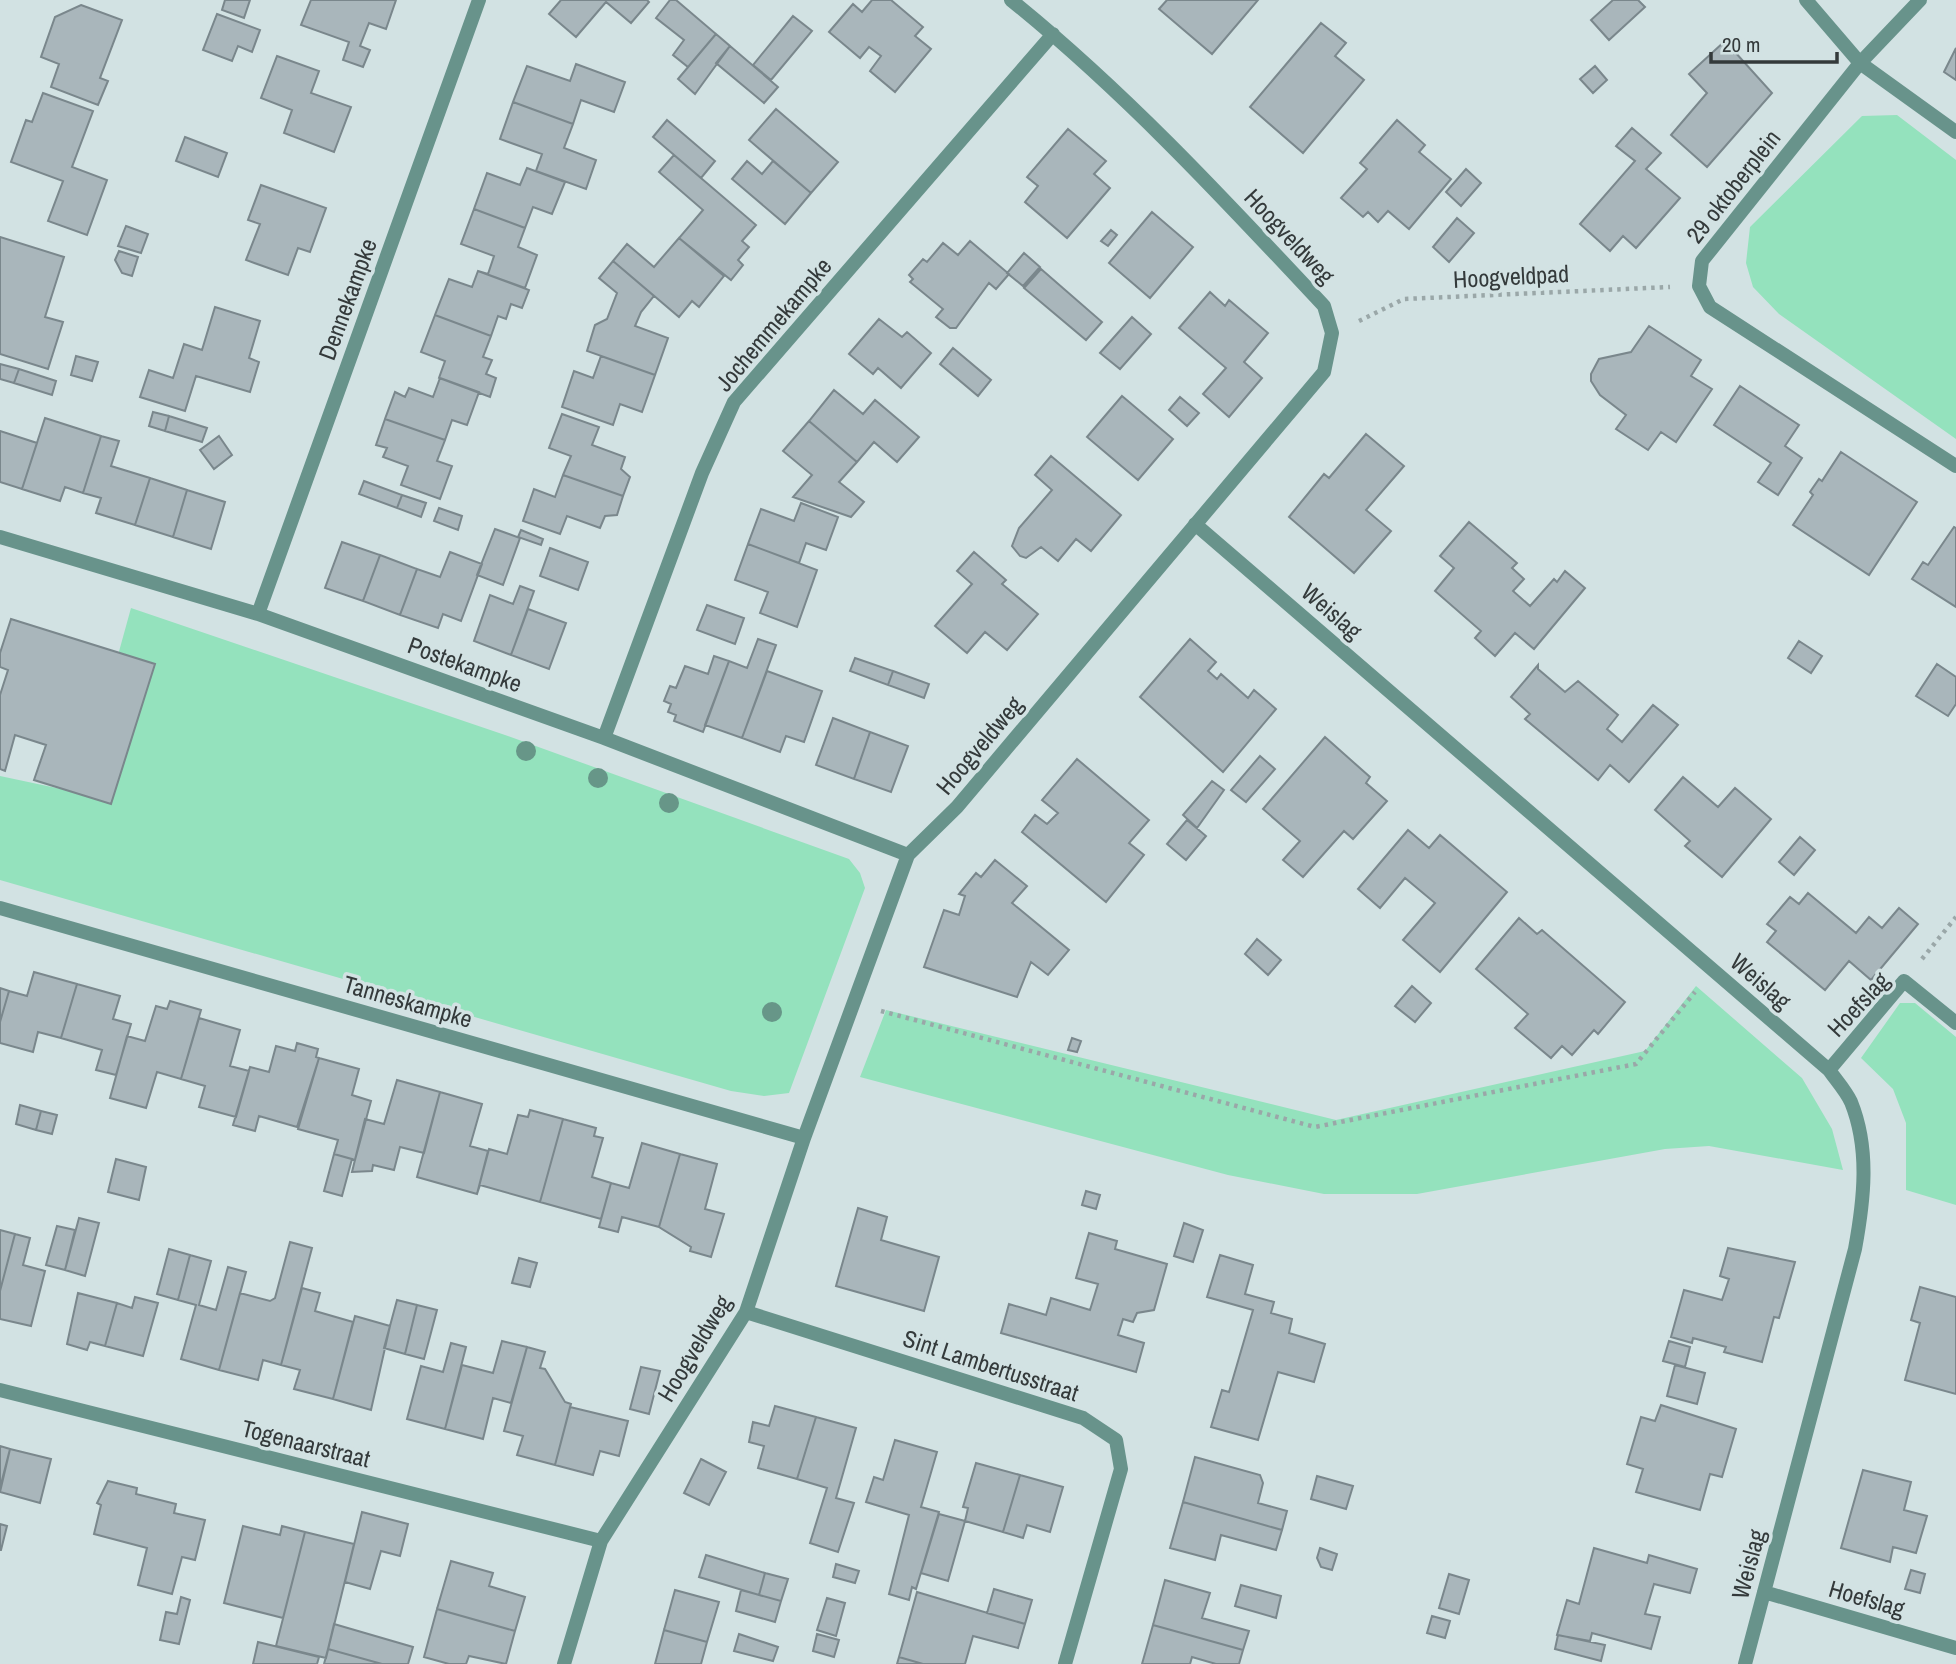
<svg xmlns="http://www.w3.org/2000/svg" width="1956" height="1664" font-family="'Archivo Narrow',sans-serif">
	<rect width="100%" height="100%" fill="#d2e2e3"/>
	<path fill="#94e2bd" d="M1897,115L1956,160V439L1779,314L1753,287L1746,263L1750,227L1862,116Z
		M131,608L505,735L849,859L860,873L865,888L789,1093L764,1096L731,1091L0,880V776L80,793Z
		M1696,986L1802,1078L1832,1129L1843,1170L1709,1146L1665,1149L1417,1194H1324L1228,1175L860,1077L886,1010L1336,1120L1645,1051Z
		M1900,1003H1915L1956,1037V1205L1906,1190V1123L1893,1089L1861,1058Z"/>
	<path fill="#a9b6bb" stroke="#7a878c" stroke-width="2" d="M225,0H250L244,18L222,10Z
		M311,0H396L386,29L369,23L360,46L370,50L363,67L343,60L349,42L301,25Z
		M561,0H647L649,2L631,23L606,2L576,37L549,14Z
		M670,0H676L716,34L688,67L673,55L684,40L656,18Z
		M872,0H891L923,27L915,36L931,49L895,92L870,71L881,56L869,47L860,58L829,32L853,4L862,12Z
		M1167,0H1258L1212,54L1159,9Z
		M1613,0H1638L1645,7L1609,40L1591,20Z
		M81,5L122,20L100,78L108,81L98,105L51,87L59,64L41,57L55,17Z
		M217,14L260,30L252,52L238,46L232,61L203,50Z
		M793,16L812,31L771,80L753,65Z
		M1321,23L1346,43L1335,56L1364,80L1303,153L1250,107Z
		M716,34L730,46L695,94L678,79Z
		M1725,41L1772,93L1707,167L1671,135L1707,93L1689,74Z
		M730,46L778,87L764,103L716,63Z
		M1956,48V80L1944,72Z
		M277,56L319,71L311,93L351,107L334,152L284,133L292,110L261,98Z
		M576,64L625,82L614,112L581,100L573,124L513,102L527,66L570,81Z
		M1595,66L1607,80L1593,93L1580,79Z
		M43,93L93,111L72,167L107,180L87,235L48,221L63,181L11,162L26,120L32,122Z
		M513,102L573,124L564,148L596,160L586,189L536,171L542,154L500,139Z
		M776,109L838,162L811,193L749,140Z
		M667,120L715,161L701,178L653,137Z
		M1397,120L1425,145L1419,152L1451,179L1409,229L1388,211L1378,222L1368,212L1363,217L1341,198L1367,169L1360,163Z
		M1632,128L1661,153L1646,169L1680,198L1636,248L1623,236L1610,251L1580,224L1635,161L1616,146Z
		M1068,129L1106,161L1094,174L1110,188L1067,238L1025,202L1038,186L1027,177Z
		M185,137L227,153L218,177L176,161Z
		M674,155L756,225L742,241L749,247L738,260L743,265L731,280L679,238L703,210L659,172Z
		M747,161L762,174L773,161L811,193L785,224L732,179Z
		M527,168L565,182L552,214L533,207L525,228L474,209L487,173L520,185Z
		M1466,169L1481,183L1461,206L1446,192Z
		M261,185L326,208L310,252L298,248L288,275L246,260L260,224L248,220Z
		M474,209L525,228L518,247L537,255L525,288L478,271L488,274L494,256L461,244Z
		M1152,212L1193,247L1150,298L1109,263Z
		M1457,218L1474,233L1449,262L1433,247Z
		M126,226L148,234L141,253L118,246Z
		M1111,230L1117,235L1108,246L1101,241Z
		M0,237L64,257L45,317L63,322L48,369L0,354Z
		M679,238L724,276L699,307L692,301L679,317L613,261L627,244L654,267Z
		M970,241L1009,274L996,289L989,283L956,328H950L936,317L943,309L910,282L913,279L909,275L923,259L927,262L943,243L958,255Z
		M119,251L138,257L132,276L122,273L115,260Z
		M1024,253L1040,267L1023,286L1007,273Z
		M613,261L654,296L641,312L635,326L668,338L655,375L587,351L595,325L607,319L617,293L599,278Z
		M1041,269L1102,322L1086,340L1024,288Z
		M478,271L529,290L522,308L511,304L506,319L498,316L491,336L435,315L449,279L472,287Z
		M1210,292L1225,306L1229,300L1268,333L1244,362L1262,378L1229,417L1203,394L1226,368L1179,328Z
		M215,307L260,321L249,358L259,362L250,392L196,376L185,411L140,397L149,370L173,378L184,344L202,350Z
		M435,315L491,336L483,357L492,360L486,374L496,378L490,397L439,378L445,361L421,352Z
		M1132,317L1151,334L1120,369L1100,353Z
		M879,319L902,337L907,332L931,353L901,388L878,368L873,374L849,354Z
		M1649,326L1701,360L1691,376L1712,389L1676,442L1661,432L1648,450L1616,429L1626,415L1600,395L1591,381V374L1599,359L1631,352Z
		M953,348L991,380L978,396L940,364Z
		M76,356L98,362L92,381L71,375Z
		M601,356L655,375L642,412L620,404L613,425L562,407L574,371L593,378Z
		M0,364L19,369L14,383L0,379Z
		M19,369L56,381L52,395L14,383Z
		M440,378L479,392L467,425L452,420L445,440L385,419L395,392L405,397L409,388L433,397Z
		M1740,386L1799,425L1785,446L1802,458L1778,495L1758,482L1771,463L1714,425Z
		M834,390L863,414L875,400L919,437L897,462L874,442L857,462L809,421Z
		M1122,396L1173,439L1138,480L1087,437Z
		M1180,397L1199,413L1187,426L1169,410Z
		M153,412L169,416L165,431L149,426Z
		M562,414L599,427L592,445L625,457L621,469L630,477L623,496L563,475L571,456L549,448Z
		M169,416L207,428L202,442L165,431Z
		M45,418L101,436L83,493L65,487L60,501L22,489Z
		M385,419L445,440L437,461L452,466L440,499L401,485L408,466L383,457L387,448L376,445Z
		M809,421L857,462L839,482L864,502L851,517L793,497L812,475L783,451Z
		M0,431L37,443L22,489L0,482Z
		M1366,434L1404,466L1366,510L1391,531L1354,573L1289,517L1324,474L1329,478Z
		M101,436L119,441L111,466L150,478L135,525L96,513L101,498L83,493Z
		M219,436L232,455L214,469L200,450Z
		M1841,452L1917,502L1869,575L1793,525L1813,495L1810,492L1819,479L1822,481Z
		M1051,456L1121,515L1091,551L1076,539L1058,561L1041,547L1026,558L1020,556L1012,546L1019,528L1052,490L1035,475Z
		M563,475L623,496L617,515L605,516L600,528L567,516L560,534L523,521L534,489L555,497Z
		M150,478L187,490L173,537L135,525Z
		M364,481L402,495L397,508L359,494Z
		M187,490L225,502L211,549L173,537Z
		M402,495L426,503L421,517L397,508Z
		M801,503L838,517L826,550L806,543L799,563L748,544L761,509L794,521Z
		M439,508L462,516L458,530L434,521Z
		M1469,522L1517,563L1512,568L1524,579L1513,591L1530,606L1554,579L1557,582L1565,571L1585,588L1534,649L1515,633L1495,656L1475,638L1481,631L1435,591L1454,568L1440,556Z
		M1954,527L1956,528V607L1912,579L1923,562L1928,565Z
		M495,529L520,538L503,585L477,575Z
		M521,530L543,539L541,545L518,537Z
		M342,542L380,555L363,601L325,588Z
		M748,544L817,570L797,627L760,613L768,592L735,580Z
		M550,548L588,562L578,590L540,576Z
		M450,552L482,564L461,621L443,614L438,628L400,615L417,569L440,577Z
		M974,552L1006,580L1002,584L1038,614L1007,650L985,632L967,653L935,626L972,584L957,571Z
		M380,555L417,569L400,615L363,601Z
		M520,586L534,591L511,655L474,641L490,595L513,604Z
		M707,605L744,618L735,644L697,630Z
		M528,609L566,623L549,669L511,655Z
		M11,619L155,664L111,804L34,780L46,745L15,735L5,771L0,769V695L8,670L0,667V653Z
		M758,639L776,645L742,738L705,725L729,661L747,668Z
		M1190,639L1216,662L1208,671L1217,679L1221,674L1248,698L1254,690L1276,709L1223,772L1140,697Z
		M1799,641L1822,656L1811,673L1788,658Z
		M714,656L729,661L703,732L674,721L676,715L668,712L671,704L664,701L670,686L676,688L685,666L708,674Z
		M855,658L893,671L888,685L850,671Z
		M1937,664L1956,677V704L1948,716L1916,696Z
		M1538,665V669L1565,692L1578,681L1618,715L1607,729L1622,742L1653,705L1678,725L1629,782L1610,765L1598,780L1525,719L1530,714L1511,697Z
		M767,671L822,691L804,742L786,736L780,752L742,738Z
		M893,671L929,684L924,698L888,685Z
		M833,718L870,732L854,779L816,765Z
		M870,732L908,746L891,792L854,779Z
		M1325,737L1370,777L1366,783L1387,801L1353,839L1344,831L1303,877L1283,860L1300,841L1263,809Z
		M1260,756L1275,769L1246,802L1231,790Z
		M1077,759L1149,820L1129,843L1144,855L1106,902L1022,832L1035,815L1047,824L1058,813L1042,800Z
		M1683,777L1718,807L1735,788L1771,819L1722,877L1685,846L1690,841L1655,810Z
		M1212,781L1224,790L1197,828L1183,815Z
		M1187,820L1206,836L1186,860L1167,844Z
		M1408,830L1429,848L1440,835L1507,892L1440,972L1403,940L1435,903L1405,878L1380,908L1358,889Z
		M1800,837L1815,850L1794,875L1779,862Z
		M995,860L1027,886L1012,903L1069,950L1048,975L1031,962L1017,997L924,967L944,910L959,915L965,896L959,894L976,873L981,877Z
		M1808,893L1856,933L1869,917L1882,928L1899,908L1918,924L1871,980L1849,961L1825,990L1767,942L1776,931L1767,924L1790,897L1799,904Z
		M1519,918L1537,934L1542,930L1625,1002L1598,1034L1594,1030L1572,1055L1562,1046L1551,1058L1515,1028L1528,1014L1476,969Z
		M1257,939L1281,960L1268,975L1245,954Z
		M34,972L77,984L61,1038L38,1032L33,1052L0,1043V1022L9,991L27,996Z
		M77,984L120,996L113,1019L131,1024L116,1075L96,1070L102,1050L61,1038Z
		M1412,986L1431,1003L1415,1022L1395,1006Z
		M0,988L9,991L0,1022Z
		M170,1001L201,1010L181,1079L157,1072L146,1108L110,1098L127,1036L145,1041L156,1006L167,1009Z
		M199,1018L240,1030L230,1066L249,1071L236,1117L199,1107L205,1086L181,1079Z
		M1072,1038L1081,1041L1077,1052L1068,1050Z
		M297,1043L318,1049L316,1057L319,1058L297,1127L259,1116L255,1131L233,1125L250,1067L269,1072L276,1046L295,1051Z
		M319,1058L359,1069L352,1095L371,1101L355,1160L334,1154L338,1140L298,1129Z
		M397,1080L440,1092L424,1153L400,1147L394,1170L373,1165L372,1171L352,1172L365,1119L384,1124Z
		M440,1092L482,1104L470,1146L488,1151L477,1194L417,1177Z
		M20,1105L41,1111L36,1130L16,1124Z
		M530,1110L563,1119L540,1202L480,1185L477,1194L489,1149L507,1154L518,1115L528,1117Z
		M41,1111L57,1115L52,1134L36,1130Z
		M563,1119L596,1128L594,1136L603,1138L592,1177L611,1183L601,1219L540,1202Z
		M642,1143L680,1154L659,1227L622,1217L618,1232L599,1227L611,1183L629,1188Z
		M334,1154L352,1159L342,1196L324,1191Z
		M680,1154L717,1164L705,1209L724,1214L711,1257L690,1251L691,1247L659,1227Z
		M116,1159L146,1167L139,1200L108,1192Z
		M1086,1191L1100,1195L1096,1209L1082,1205Z
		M858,1208L887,1217L881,1240L939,1257L924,1311L836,1286Z
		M79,1218L99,1223L85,1276L65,1270Z
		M1184,1223L1203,1230L1193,1262L1174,1256Z
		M57,1226L75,1230L65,1270L46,1265Z
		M0,1230L15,1234L0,1291Z
		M1089,1233L1117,1241L1115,1249L1167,1264L1154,1310L1137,1313L1133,1322L1123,1319L1118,1335L1144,1343L1136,1372L1001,1333L1009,1304L1046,1315L1051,1298L1090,1310L1098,1284L1076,1278Z
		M15,1234L30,1238L23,1265L45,1271L31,1326L0,1319V1291Z
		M290,1242L312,1248L281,1365L263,1360L258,1380L219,1370L240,1293L270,1301L275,1298Z
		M1728,1248L1795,1262L1779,1318L1774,1317L1762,1362L1724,1352L1726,1347L1693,1338L1692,1343L1671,1337L1684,1290L1722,1300L1729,1279L1720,1276Z
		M169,1249L190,1255L178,1300L157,1294Z
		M190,1255L211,1261L199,1305L216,1310L228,1267L246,1272L219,1370L181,1359L196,1305L178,1300Z
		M1220,1255L1253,1265L1245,1294L1274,1302L1271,1313L1292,1319L1289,1333L1325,1344L1314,1382L1278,1372L1258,1440L1211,1427L1222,1390L1229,1392L1253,1310L1207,1297Z
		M519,1258L537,1263L530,1287L512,1283Z
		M1920,1287L1956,1297V1394L1905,1380L1920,1323L1911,1320Z
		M302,1288L320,1293L315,1311L353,1322L333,1399L294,1389L300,1370L281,1365Z
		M78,1293L117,1303L105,1346L90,1342L87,1350L67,1344Z
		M135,1297L158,1303L143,1356L105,1346L117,1303L132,1308Z
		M397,1300L417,1305L405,1354L384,1348Z
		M417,1305L437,1310L424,1359L405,1354Z
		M355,1316L390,1326L371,1410L333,1399Z
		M502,1341L527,1347L511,1403L493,1398L483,1439L445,1429L462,1365L493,1373Z
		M1669,1341L1690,1347L1685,1367L1663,1361Z
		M451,1343L466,1347L445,1429L407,1419L421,1366L443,1372Z
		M527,1347L545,1352L540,1368L545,1369L565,1402L571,1404L555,1465L517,1455L523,1436L504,1431Z
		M1675,1365L1705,1373L1697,1404L1667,1396Z
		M641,1367L660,1371L649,1414L630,1409Z
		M1661,1405L1736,1429L1722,1477L1710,1474L1700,1510L1636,1492L1643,1469L1627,1464L1641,1417L1655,1421Z
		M775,1406L816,1417L797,1479L758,1468L764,1446L749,1442L753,1422L769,1426Z
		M570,1407L628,1421L619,1456L600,1451L593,1475L555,1465Z
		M816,1417L856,1428L836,1498L854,1503L838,1552L810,1543L827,1488L797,1479Z
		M895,1440L937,1452L921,1507L939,1512L916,1589L912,1587L909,1600L889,1594L909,1515L866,1502L874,1477L883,1480Z
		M0,1446L10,1449L0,1488Z
		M10,1449L51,1459L40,1503L0,1492Z
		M1195,1457L1260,1475L1263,1483L1258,1503L1287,1511L1282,1530L1183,1502Z
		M701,1459L726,1472L709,1505L684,1493Z
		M976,1463L1020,1475L1003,1532L965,1521L968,1508L963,1507Z
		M1863,1470L1911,1482L1904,1510L1927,1516L1916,1553L1893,1547L1890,1562L1841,1548Z
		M1020,1475L1063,1487L1050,1532L1027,1525L1023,1538L1003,1532Z
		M1317,1476L1353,1486L1346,1509L1311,1499Z
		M108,1481L137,1488L136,1494L176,1504L174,1513L205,1520L195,1560L182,1557L172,1594L138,1585L147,1548L94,1534L101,1505L97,1503Z
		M1183,1502L1282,1530L1276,1550L1221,1535L1215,1560L1170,1548Z
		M362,1512L408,1524L400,1556L381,1551L370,1589L345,1582Z
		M939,1514L965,1521L948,1581L921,1573Z
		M0,1524L7,1526L1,1550H0Z
		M243,1526L280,1535L282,1526L305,1532L283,1618L224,1603Z
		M305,1532L354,1544L326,1658L276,1646Z
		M1320,1548L1337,1554L1332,1570L1321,1567L1317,1558Z
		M1594,1548L1647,1563L1649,1555L1697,1569L1690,1593L1654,1584L1645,1614L1660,1617L1651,1649L1592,1633L1590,1641L1557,1635L1567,1600L1579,1604Z
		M706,1555L765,1573L759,1595L699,1577Z
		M451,1561L493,1573L489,1586L525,1597L515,1631L437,1609Z
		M836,1564L859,1571L855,1583L833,1577Z
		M1911,1570L1925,1574L1920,1593L1905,1589Z
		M765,1573L788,1579L781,1601L759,1595Z
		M1449,1574L1469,1580L1459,1614L1439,1608Z
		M1165,1580L1210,1593L1202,1618L1249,1631L1243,1650L1153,1625Z
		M1241,1585L1281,1596L1276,1618L1235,1606Z
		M994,1589L1032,1600L1025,1624L987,1613Z
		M675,1590L719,1602L707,1642L664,1630Z
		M741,1590L781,1601L775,1622L736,1611Z
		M917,1592L1025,1624L1018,1648L973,1636L965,1664H923L899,1657Z
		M181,1597L190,1600L179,1644L160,1640L166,1612L177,1614Z
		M827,1598L845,1603L836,1636L817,1630Z
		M437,1609L515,1631L506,1664L469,1656L466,1664H449L424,1657Z
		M1432,1616L1450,1621L1445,1638L1427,1633Z
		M334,1624L413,1647L408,1664H382L328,1649Z
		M1153,1625L1243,1650L1239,1664H1216L1192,1657L1190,1664H1142Z
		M664,1630L707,1642L701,1664H655Z
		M739,1634L778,1647L773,1661L734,1651Z
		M817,1634L839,1640L834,1657L813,1651Z
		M1558,1635L1605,1645L1601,1661L1555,1649Z
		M258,1642L319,1657L317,1664H253Z
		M328,1649L382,1664H324Z
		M899,1657L923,1664H897Z"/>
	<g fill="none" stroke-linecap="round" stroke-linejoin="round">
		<path stroke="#9aa7a8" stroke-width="4.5" stroke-dasharray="3.5 5" stroke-linecap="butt" d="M1359,321L1404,299L1670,287
			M1922,959L1956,917
			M881,1011L1315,1127L1636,1064L1695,992"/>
		<path stroke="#68938b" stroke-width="14" d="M1806,0L1860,63L1920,0
			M1956,132L1860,63L1702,261L1699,286L1710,307L1956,466
			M1195,524L1829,1070C1836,1080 1846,1091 1851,1102C1870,1149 1864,1200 1855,1249L1745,1664
			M0,537L258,614L604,738L908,855
			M258,614L479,0
			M604,738L702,473L734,402L1053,34
			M0,908L804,1138
			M1829,1070L1904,981L1956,1023
			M746,1312L1083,1418L1116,1440L1121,1469L1065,1664
			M0,1390L601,1541
			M1764,1592L1956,1648
			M564,1664L601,1541L746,1312L804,1138L908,855L957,807L1324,372L1332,333L1324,306C1224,199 1125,92 1011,0"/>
	</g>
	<g fill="#679688">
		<circle cx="526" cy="751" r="10"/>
		<circle cx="598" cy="778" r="10"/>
		<circle cx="669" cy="803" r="10"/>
		<circle cx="772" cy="1012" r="10"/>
	</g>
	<g text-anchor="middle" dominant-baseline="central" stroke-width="7" stroke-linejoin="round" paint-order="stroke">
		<g font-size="24" fill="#343a3b" stroke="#d2e2e3">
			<text transform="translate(1733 186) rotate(-52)">29 oktoberplein</text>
			<text transform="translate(1290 236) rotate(47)">Hoogveldweg</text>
			<text transform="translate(1511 276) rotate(-3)">Hoogveldpad</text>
			<text transform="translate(347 299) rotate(-70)">Dennekampke</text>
			<text transform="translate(773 324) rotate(-50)">Jochemmekampke</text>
			<text transform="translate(1332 611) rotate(41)">Weislag</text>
			<text transform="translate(465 664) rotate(20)">Postekampke</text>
			<text transform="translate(979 745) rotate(-50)">Hoogveldweg</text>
			<text transform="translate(1761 981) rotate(41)">Weislag</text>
			<text transform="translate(408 1001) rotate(16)">Tanneskampke</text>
			<text transform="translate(1858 1004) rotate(-47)">Hoefslag</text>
			<text transform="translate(694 1348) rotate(-59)">Hoogveldweg</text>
			<text transform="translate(991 1365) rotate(18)">Sint Lambertusstraat</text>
			<text transform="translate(306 1443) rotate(14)">Togenaarstraat</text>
			<text transform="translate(1748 1564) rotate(-75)">Weislag</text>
			<text transform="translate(1867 1598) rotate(16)">Hoefslag</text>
		</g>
	</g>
	<path d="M1711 52v10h126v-10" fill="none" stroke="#343a3b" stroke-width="3.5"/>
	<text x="1722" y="52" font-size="21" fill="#343a3b" stroke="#d2e2e3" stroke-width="5" paint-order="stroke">20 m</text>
</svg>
